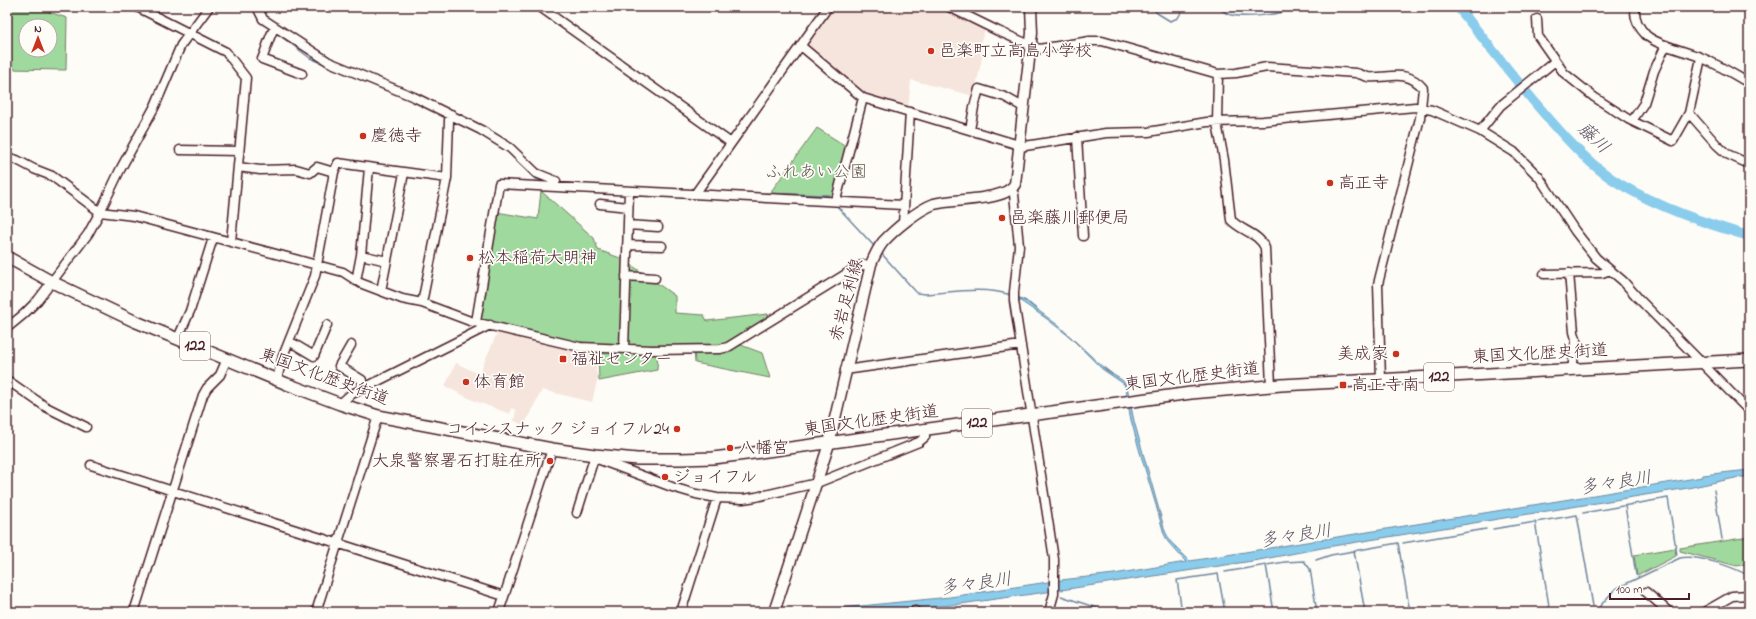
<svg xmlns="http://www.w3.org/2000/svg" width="1756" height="619" font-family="'Indie Flower','Klee One',sans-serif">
	<rect width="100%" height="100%" fill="#fdfcf7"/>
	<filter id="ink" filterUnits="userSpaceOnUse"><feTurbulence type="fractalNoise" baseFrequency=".025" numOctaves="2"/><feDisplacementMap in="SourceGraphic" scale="8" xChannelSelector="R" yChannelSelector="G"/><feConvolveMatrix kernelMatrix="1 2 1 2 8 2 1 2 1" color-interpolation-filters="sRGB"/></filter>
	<g filter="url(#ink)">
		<path fill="#f6e5dd" d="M832,7H944L986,28L978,48L983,53L974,96L911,80L908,109L864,96L805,44Z
			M498,331L596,351V371L598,377L592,402L542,390L524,425L514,421L516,410L511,408L510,414L475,401L445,386L456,363L479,374Z"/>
		<path fill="#a0d99e" stroke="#757c64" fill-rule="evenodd" d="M7,7H34L67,18L66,70L7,69ZM26,26H50V50H26Z
			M817,128L849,148L836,200L767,197Z
			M541,191L594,238L598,250L623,259L675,296V313L704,315L707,321L768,314V328L733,342L762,353L770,378L695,363L694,349L658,350L657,370L599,381L598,350L477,323L496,212L538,219Z
			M1749,537V563L1737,566L1680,551V548Z
			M1675,548L1676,556L1637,576L1634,555Z"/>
		<path fill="#8acceb" stroke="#70879e" d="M1016,296L1031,304V305L1059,326L1107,371L1122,380L1127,386L1134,421L1165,531L1170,541L1190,561L1576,498L1702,477L1703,475L1749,470V477H1740L1688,488L1327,547L1259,560L1061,590L953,605L862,612H801L950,597L1061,580L1114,574L1186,562L1168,542L1164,534C1154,496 1141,459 1131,420C1129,412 1127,390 1124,384L1102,369L1070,337L1047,319L1016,298Z"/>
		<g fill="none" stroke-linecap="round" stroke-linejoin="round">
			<path stroke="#70879e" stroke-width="1.5" d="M1152,7L1157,13L1170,21L1178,18L1184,7
				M1217,7C1220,9 1224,12 1228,14C1242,19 1282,15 1295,7
				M275,32L310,58L399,95
				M506,150L534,178L547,183
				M727,192L828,195L830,198
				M836,205L874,246
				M881,253L917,293L925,294C953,292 984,286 1011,295
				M1016,297L1026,301
				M1030,304L1038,310
				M1103,367L1112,374
				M1714,490L1722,539
				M1625,506L1636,575
				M1583,513L1668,498L1677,555
				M1535,521L1550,612
				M1493,529L1577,515L1593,606
				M1403,543L1486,529
				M1354,551L1365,612
				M1316,560L1331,555L1398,543L1410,612
				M1266,565L1274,612
				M1225,572L1285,562L1304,561L1310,569L1317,612
				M1061,596L1109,612
				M1055,604L1057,599
				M1182,612L1177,580L1218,574L1225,612
				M1595,612L1615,589L1680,558C1696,554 1734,567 1749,576"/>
			<path stroke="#8acceb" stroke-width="10" d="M1458,7C1489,45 1518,84 1550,120C1570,143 1593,168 1620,184C1660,208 1704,223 1749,236"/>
			<defs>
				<path id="minor" d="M137,7L226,52L246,78L231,242
					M257,7L263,19L329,62L414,97L481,130L510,148L536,173L556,181
					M540,7L731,143
					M949,7L998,31L1039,49L1090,41H1102L1218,74L1236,73L1267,67L1356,73C1360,74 1364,76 1368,77C1389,79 1406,68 1423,88L1420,118L1378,284L1381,380
					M1635,7C1634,18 1638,27 1646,35C1656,45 1686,51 1700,57C1717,64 1733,74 1749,83
					M1537,19L1538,36L1564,73L1594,97L1628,119L1673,141L1689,113L1701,58
					M275,27C270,34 266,50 262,59L302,74
					M801,46L863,98L1019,145
					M1218,74L1217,123L1224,160L1231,220C1241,231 1259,233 1265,248L1271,386
					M1689,113L1717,145L1727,154L1749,164
					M1632,121L1644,103L1654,71L1666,45
					M970,130L974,107L979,89L1005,97L1023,107
					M1480,131L1500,106L1554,62
					M1077,137L1083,236
					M1019,147L1106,133L1148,132L1207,122L1263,121L1415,107L1432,110L1480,131L1514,152L1539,177L1575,231L1596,258L1623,281L1638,298L1749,411
					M180,150L239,151
					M7,157L17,160L34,169L52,176L100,212L134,216L343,272L360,283L402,299L422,303L470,321L580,347L652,350L720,349L728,347L859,266L871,264
					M238,167L260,170L296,169L310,173L317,167L334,172
					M369,168L361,255L387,261
					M1011,190L1014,194L1019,246L1014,292V301L1054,559V594L1049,612
					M695,194L828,7
					M836,200L863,98
					M600,204L628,207
					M903,224L910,112
					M628,225L658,227
					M627,245L662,246
					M1569,273L1574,332L1576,339L1572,370
					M1544,274L1602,273L1610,270
					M626,276L655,278
					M356,281L361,255
					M381,291L404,173
					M422,303L447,178L449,120L451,114
					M476,322L499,184L903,205
					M7,328L24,314L38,300L88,234L100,212L120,170L155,106L181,45L209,7
					M178,338L190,311L213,238
					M289,341L314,356L327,325
					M351,345L339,366L362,380V389
					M624,349L629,191
					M845,370L1021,345
					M277,379L283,356L315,276L334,172L338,163L447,178
					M7,380L46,407L86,427
					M340,404L350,395L490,325
					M595,455L600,460L672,487L696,494L717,498L743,499L756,497L817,483L919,442L925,437V430
					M91,465L504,596
					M577,513L595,455
					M1646,592L1669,612
					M134,612L203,395L207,388L220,375L227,359
					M316,612L378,416
					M499,612L552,449
					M681,612L717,498
					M915,612V611
					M1704,612L1732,596L1749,595"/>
				<path id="major" d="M774,612L829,444L871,264C874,257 878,248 883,242C895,229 918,210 934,204C954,198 1005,202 1015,184L1032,33L1031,7"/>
				<path id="highway" d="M7,257L52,282L134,321L287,384L340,404L378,416L552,449L595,455L637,459H681L713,458L746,454L1191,393L1281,385L1749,360"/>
			</defs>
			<use href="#minor" stroke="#4a1f2b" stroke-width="11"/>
			<use href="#major" stroke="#4a1f2b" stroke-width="13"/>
			<use href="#highway" stroke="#4a1f2b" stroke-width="14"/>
			<use href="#minor" stroke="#fdfcf7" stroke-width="8"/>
			<use href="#major" stroke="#fdfcf7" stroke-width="10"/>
			<use href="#highway" stroke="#fdfcf7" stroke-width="11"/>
		</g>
	</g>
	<g fill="#c8321e" stroke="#fdfcf7" stroke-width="1.5">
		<circle cx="931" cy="51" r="4"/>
		<circle cx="363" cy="136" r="4"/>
		<circle cx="1330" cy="183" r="4"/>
		<circle cx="1002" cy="218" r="4"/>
		<circle cx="470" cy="258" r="4"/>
		<circle cx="1396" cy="354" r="4"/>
		<rect x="559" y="355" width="8" height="8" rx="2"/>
		<circle cx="466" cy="382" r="4"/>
		<rect x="1339" y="381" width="8" height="8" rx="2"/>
		<circle cx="677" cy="429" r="4"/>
		<circle cx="730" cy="448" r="4"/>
		<circle cx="550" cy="461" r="4"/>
		<circle cx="665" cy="477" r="4"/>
	</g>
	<g text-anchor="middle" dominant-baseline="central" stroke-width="3.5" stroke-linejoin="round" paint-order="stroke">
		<g fill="#fdfcf7" stroke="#806168" stroke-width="1">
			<rect x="180" y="332" width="30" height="28" rx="3"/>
			<rect x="1424" y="363" width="30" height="28" rx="3"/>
			<rect x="962" y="409" width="30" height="28" rx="3"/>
		</g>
		<g font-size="16" font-weight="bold" fill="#4a1f2b">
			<text x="195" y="346">122</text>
			<text x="1439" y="377">122</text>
			<text x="977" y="423">122</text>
		</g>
		<g font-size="17" fill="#4a1f2b" stroke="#fdfcf7" text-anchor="start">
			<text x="939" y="51">邑楽町立高島小学校</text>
			<text x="371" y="136">慶徳寺</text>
			<text x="1338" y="183">高正寺</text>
			<text x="1010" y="218">邑楽藤川郵便局</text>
			<text x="478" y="258">松本稲荷大明神</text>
			<text x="1388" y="354" text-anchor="end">美成家</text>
			<text x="571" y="359">福祉センター</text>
			<text x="474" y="382">体育館</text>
			<text x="1351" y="385">高正寺南</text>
			<text x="669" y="429" text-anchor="end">コインスナック ジョイフル24</text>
			<text x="738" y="448">八幡宮</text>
			<text x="542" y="461" text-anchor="end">大泉警察署石打駐在所</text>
			<text x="673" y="477">ジョイフル</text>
		</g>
		<g font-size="17" fill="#64574e" stroke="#fdfcf7">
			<text x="816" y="172">ふれあい公園</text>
		</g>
		<g font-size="17" fill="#4a1f2b" stroke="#fdfcf7">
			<text transform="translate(847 300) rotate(-75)">赤岩足利線</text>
			<text transform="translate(1540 354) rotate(-3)">東国文化歴史街道</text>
			<text transform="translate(324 377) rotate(20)">東国文化歴史街道</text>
			<text transform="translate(1192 377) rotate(-7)">東国文化歴史街道</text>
			<text transform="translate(871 421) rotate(-8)">東国文化歴史街道</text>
		</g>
		<g font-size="18" font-style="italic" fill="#5d5365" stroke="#fdfcf7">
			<text transform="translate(1593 139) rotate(43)">藤川</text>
			<text transform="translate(1616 484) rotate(-9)">多々良川</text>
			<text transform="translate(1296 537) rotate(-9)">多々良川</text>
			<text transform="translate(976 585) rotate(-8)">多々良川</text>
		</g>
	</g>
	<rect width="1756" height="619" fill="none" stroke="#fdfcf7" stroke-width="24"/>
	<rect x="12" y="12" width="1732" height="595" fill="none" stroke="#4a1f2b" stroke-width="1.5" filter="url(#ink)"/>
	<g transform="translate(38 38)"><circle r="19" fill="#fdfcf7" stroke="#b5a4a5"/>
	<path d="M0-3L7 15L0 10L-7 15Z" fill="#c8321e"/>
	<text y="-6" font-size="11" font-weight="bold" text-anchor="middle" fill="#4a1f2b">N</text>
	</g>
	<path d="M1610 593v6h79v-6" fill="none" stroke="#4a1f2b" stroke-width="2"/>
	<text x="1616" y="593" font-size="12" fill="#4a1f2b" stroke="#fdfcf7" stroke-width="3" paint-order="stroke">100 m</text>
</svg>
